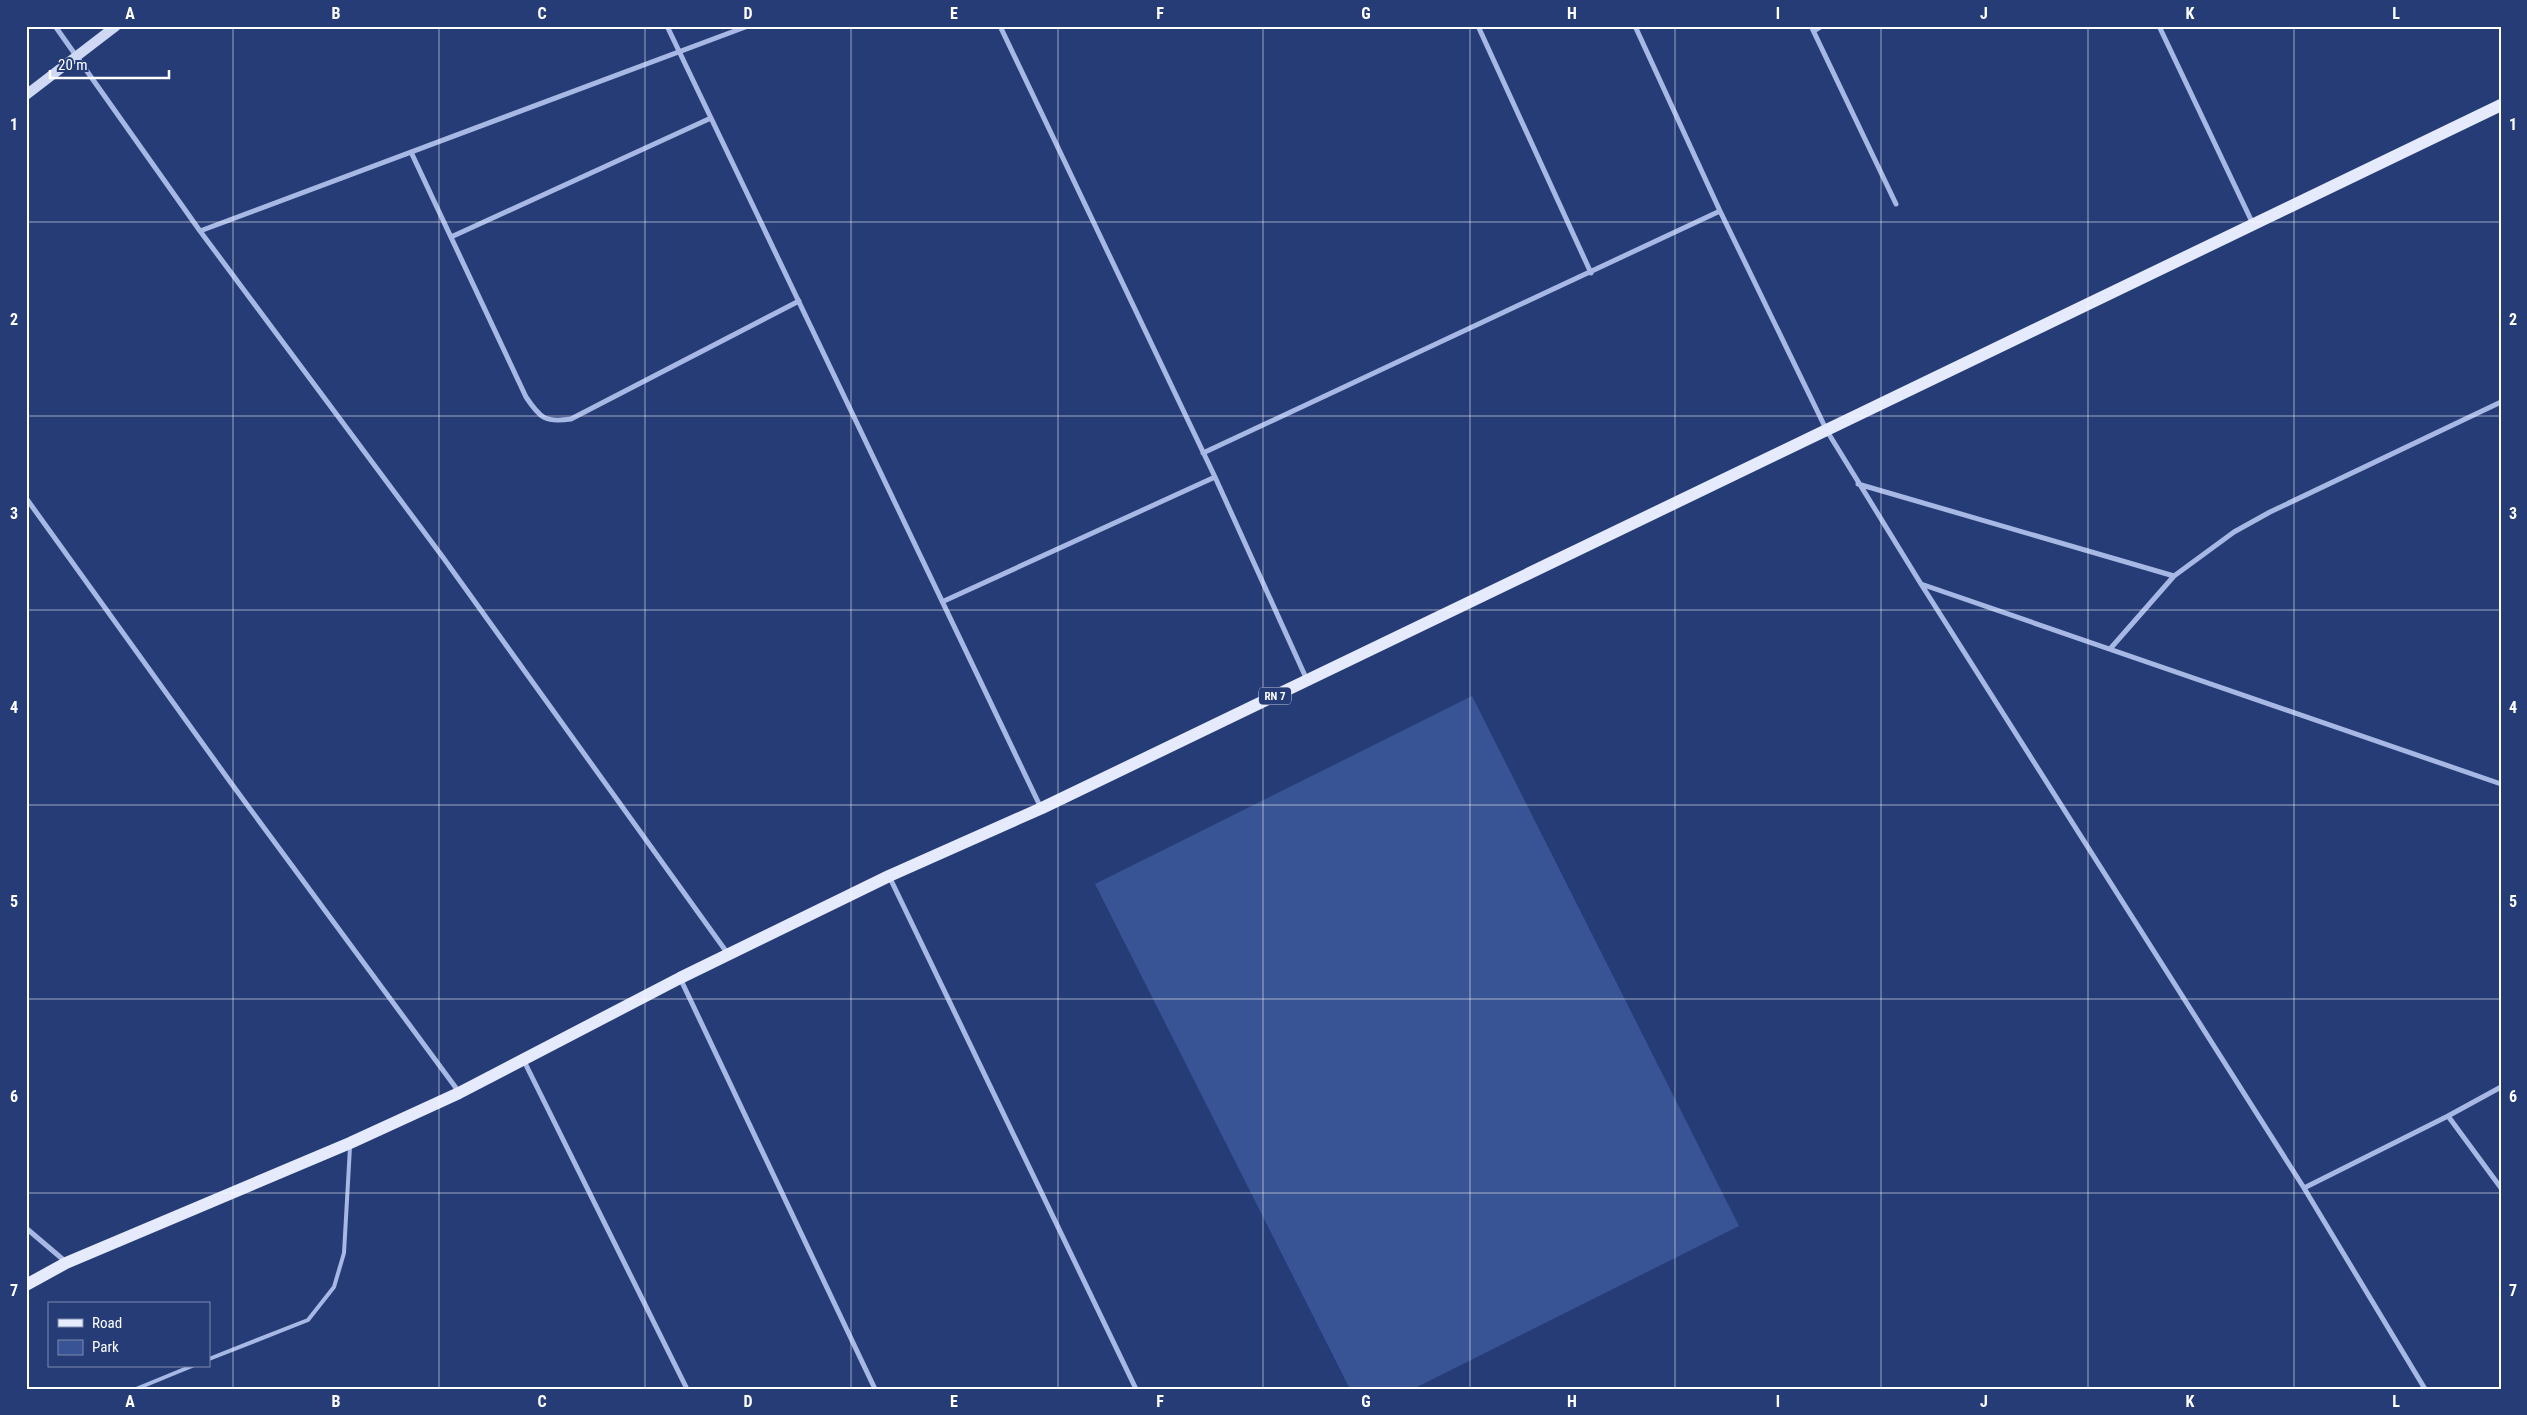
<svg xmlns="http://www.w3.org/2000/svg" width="2527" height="1415" font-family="'Roboto Condensed',sans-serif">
	<rect width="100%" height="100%" fill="#253c77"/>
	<path fill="#395494" d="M1472,696L1739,1226L1413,1389H1350L1095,884Z"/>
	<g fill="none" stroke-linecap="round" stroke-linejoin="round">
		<path stroke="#a6b8e3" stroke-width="4" d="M209,1359L308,1320L334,1287L344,1253L350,1147
			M136,1389L192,1366"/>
		<path stroke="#a6b8e3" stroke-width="5" d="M55,26L200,231L442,556L728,954
			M667,26L1041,808
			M1000,26L1215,477L1307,680
			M1478,26L1591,273
			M1635,26L1720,211L1827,431L1921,584L2304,1188L2425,1389
			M1811,26L1896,204
			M2159,26L2253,224
			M1814,31L1822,26
			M411,152L526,397C540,418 545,423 571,419L799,301
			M200,231L748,26
			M451,237L711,118
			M1203,453L1720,211
			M1858,484L2174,576
			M26,498L231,783L459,1092
			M1921,584L2501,784
			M944,601L1215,477
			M2110,649L2174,576L2234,532L2270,512L2501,402
			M889,876L1136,1389
			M680,978L875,1389
			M523,1059L687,1389
			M2448,1116L2501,1188
			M2304,1188L2448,1116L2501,1087
			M26,1228L66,1262"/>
		<path stroke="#cfd9f3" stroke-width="10" d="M26,95L116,26"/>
		<path stroke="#e5ebfc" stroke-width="12" d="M26,1285L66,1263L350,1143L459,1093L680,978L889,876L1042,808L2501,105"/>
	</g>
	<path fill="none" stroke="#fff" stroke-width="1" stroke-opacity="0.55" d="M233,26V1389M439,26V1389M645,26V1389M851,26V1389M1058,26V1389M1263,26V1389M1470,26V1389M1675,26V1389M1881,26V1389M2088,26V1389M2294,26V1389M26,222H2501M26,416H2501M26,610H2501M26,805H2501M26,999H2501M26,1193H2501"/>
	<g text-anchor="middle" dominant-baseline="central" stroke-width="4.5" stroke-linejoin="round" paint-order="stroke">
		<rect fill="#253c77" stroke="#bec4d6" stroke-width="1" x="1259" y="687.5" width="32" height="17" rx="4"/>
		<g font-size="11" font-weight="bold" fill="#fff">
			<text x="1275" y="696">RN 7</text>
		</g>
	</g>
	<rect width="2527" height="1415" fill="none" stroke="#253c77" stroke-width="55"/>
	<rect x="48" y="1302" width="162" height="65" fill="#253c77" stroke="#7c8aad"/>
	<rect x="58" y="1319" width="25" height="8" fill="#e5ebfc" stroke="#7c8aad"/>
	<text x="92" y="1328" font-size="15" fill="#ffffff">Road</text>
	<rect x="58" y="1340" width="25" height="15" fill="#395494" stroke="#7c8aad"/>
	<text x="92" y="1352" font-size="15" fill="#ffffff">Park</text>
	<path d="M50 70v8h119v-8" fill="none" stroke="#ffffff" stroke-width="2.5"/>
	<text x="58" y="70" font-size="15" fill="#ffffff" stroke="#253c77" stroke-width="4" paint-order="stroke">20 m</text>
	<rect x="28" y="28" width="2472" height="1360" fill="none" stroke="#fff" stroke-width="2"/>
	<g font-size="16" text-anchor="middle" font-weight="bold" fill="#fff">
		<text x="130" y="19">A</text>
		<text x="336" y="19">B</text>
		<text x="542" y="19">C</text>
		<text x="748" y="19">D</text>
		<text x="954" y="19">E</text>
		<text x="1160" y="19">F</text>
		<text x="1366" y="19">G</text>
		<text x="1572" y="19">H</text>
		<text x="1778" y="19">I</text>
		<text x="1984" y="19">J</text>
		<text x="2190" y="19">K</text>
		<text x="2396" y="19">L</text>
		<text x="14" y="130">1</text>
		<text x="2513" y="130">1</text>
		<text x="14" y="325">2</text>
		<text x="2513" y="325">2</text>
		<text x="14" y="519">3</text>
		<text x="2513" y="519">3</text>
		<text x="14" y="713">4</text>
		<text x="2513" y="713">4</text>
		<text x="14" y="907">5</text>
		<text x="2513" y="907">5</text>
		<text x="14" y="1102">6</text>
		<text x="2513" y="1102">6</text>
		<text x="14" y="1296">7</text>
		<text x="2513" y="1296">7</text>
		<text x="130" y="1407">A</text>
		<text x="336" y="1407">B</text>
		<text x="542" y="1407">C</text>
		<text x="748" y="1407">D</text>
		<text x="954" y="1407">E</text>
		<text x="1160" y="1407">F</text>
		<text x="1366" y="1407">G</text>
		<text x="1572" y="1407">H</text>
		<text x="1778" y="1407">I</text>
		<text x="1984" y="1407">J</text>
		<text x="2190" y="1407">K</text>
		<text x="2396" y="1407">L</text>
	</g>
</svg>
